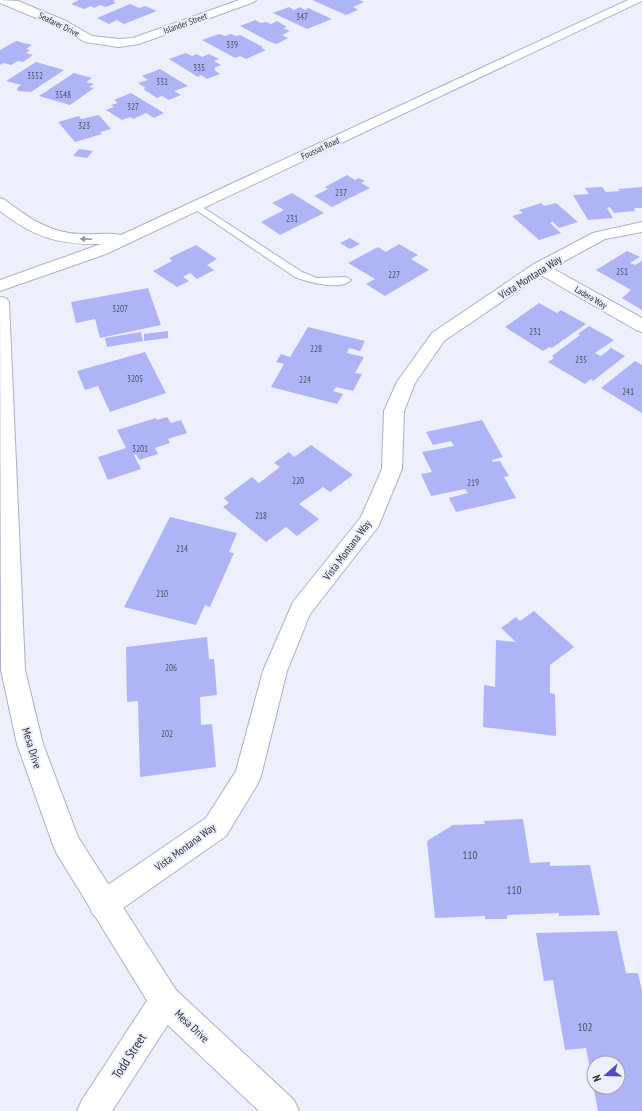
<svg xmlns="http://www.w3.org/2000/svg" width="642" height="1111" font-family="'PT Sans Narrow',sans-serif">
	<rect width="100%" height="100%" fill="#edeffd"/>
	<path fill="#aeb4f6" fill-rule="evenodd" d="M79,0H115L113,1L116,3L106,7L100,5L94,8L91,6L84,9L71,4Z
		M312,0H359L364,2L353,7L358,10L346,15Z
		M130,4L139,8L145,6L157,11L124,24L117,20L109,24L97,18Z
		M289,7L294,10L300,7L305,10L308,8L332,19L307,29L273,13Z
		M255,20L261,23L266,22L271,24L277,21L287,27L283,28L290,31L282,35L288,38L277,44L270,42L240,26Z
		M219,34L225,36L231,34L236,36L240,35L263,47L261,48L266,50L246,59L240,56L235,58L202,40Z
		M16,41L32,45L26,49L30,50L26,53L33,55L23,62L18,61L11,65L4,63L0,65V50Z
		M186,53L192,56L197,54L202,57L209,54L219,59L214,61L221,65L214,68L216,69L214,70L220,74L207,79L201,75L198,77L169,59Z
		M36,62L64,70L31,92L18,91L17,88L21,85L6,81Z
		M160,69L188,86L174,91L181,95L169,100L162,96L171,92L157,98L143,89L146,88L138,83L148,80L142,76Z
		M74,73L92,78L86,82L94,84L89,87L94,88L70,105L39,96Z
		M131,93L164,113L154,118L146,113L133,119L130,117L122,120L106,110L114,107L111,105L118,103L114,100Z
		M99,115L111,129L100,132L102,134L75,142L58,122L79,116L81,119Z
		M79,149L93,151L87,158L73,156Z
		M347,175L355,180L359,178L365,181L361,183L370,188L332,207L314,196L328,189L325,187Z
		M602,187L606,192L620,191L618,189L642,187V208H634L635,211L614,213L610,207L607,208L613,218L588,220L573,195L589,194L585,188Z
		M292,193L324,213L280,235L261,222L284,210L272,203Z
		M541,203L544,206L556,203L578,222L559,228L553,222L550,223L561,233L539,240L512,216L523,213L519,210Z
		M350,238L360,244L350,249L340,243Z
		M399,244L418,255L411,259L429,270L385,296L366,284L375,279L348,263L378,247L386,252Z
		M196,245L217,259L207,265L214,270L197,279L190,273L183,277L189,281L177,287L153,271L172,261L169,258Z
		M627,251L640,257L630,263L635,265L642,261V310L622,298L631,290L596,270Z
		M148,288L161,325L100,338L95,319L76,323L71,302Z
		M539,303L557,313L561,310L586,324L552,348L550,347L543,351L505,327Z
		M589,326L614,340L595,353L601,356L611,348L625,356L593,381L591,379L585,384L548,362L554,358L552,356L580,335L578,334Z
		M308,327L365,341L360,351L349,348L347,353L364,357L355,373L362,374L353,391L336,387L333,391L343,394L337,404L271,387L284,364L276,362L281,354L290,357Z
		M168,331V338L144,341V334Z
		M141,332L143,341L107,347L105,338Z
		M145,352L166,393L110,412L98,386L85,390L77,371Z
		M635,361L642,365V413L601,388Z
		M167,417L171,423L181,420L187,433L168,439L170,443L155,448L158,454L139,460L136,454L134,455L141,469L108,480L98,457L126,448L117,430L156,418L157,420Z
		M482,420L503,457L492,460L493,462L500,461L509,476L504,477L516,498L456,512L449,498L468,493L465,489L431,496L421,474L432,472L422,452L454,446L451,441L433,445L426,432Z
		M311,445L353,475L330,492L323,487L299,504L319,519L297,536L286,527L266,542L223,507L229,503L224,498L252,477L259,483L280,467L274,463L289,452L294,457Z
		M170,517L237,533L229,552L234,553L210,607L205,605L196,625L124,607Z
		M534,611L574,647L550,665V693L555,694L556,736L483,727L484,685L495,687L496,640L516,642L501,628L516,617L520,621Z
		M207,637L209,659H214L217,695L200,697L201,725L212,724L216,767L140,777L138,701L127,702L126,647Z
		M523,819L530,863L550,862V866L590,865L600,915L559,916V913L507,915V919H485V916L435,918L427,841L453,825L485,824L484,821Z
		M617,931L626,973H638L642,991V1111H598L586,1048L565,1050L553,980L544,981L536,933ZM594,1063H618V1087H594Z"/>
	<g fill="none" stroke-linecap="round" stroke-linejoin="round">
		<defs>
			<path id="service" d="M196,203L302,272L317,278L346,277L351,280C342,291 307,282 295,277L193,208L191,206L193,204Z"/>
			<path id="minor" d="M0,0L18,1L66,21L92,36L119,39L133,38L239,0H256L254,2L139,44L119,47L85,42L58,27L0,3Z
				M642,222V232L605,239L552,268L642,318V332L636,330L541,275L444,341L415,383L404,411L402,469L378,527L310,614L287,671L261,776L257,785L226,836L113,915L103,919L93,915L89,905L93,895L206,818L236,771L263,671L290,609L293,602L361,517L382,469L384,411L397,382L432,333L534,264L593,233Z
				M165,986L176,990L180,1001L176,1012L112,1111H77L82,1100L154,990Z"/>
			<path id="secondary" d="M628,0H642V1L106,254L0,291V280L101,244C57,245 34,237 0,211V198L5,200C29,218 50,233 80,234C93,235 108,232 121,235Z
				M0,297L6,298L9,302L25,670L43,744L78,837L176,990L294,1100L299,1111H259L154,1012L57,854L53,845L17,744L1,670Z"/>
		</defs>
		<use href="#service" stroke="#aeb0c6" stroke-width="2"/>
		<use href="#minor" stroke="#aeb0c6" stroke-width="2"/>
		<use href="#secondary" stroke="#aeb0c6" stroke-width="2"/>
		<use href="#service" fill="#fff" fill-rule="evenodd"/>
		<use href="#minor" fill="#fff" fill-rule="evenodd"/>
		<use href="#secondary" fill="#fff" fill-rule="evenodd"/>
	</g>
	<defs><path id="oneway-solid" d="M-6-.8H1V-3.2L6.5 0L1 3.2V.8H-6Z"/></defs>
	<use fill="#96969b" href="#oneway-solid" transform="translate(86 239) rotate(-177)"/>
	<g text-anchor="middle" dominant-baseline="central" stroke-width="4" stroke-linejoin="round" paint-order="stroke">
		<g font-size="9" fill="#4d5067">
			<text x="302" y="16">347</text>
			<text x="232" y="44">339</text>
			<text x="199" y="67">335</text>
			<text x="35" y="75">3552</text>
			<text x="162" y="81">331</text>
			<text x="63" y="94">3548</text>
			<text x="133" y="106">327</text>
			<text x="84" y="125">323</text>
			<text x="341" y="192">237</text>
			<text x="292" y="218">231</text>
			<text x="622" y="271">251</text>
			<text x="394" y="274">227</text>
			<text x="120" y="308">3207</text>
			<text x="535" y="331">231</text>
			<text x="316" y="348">228</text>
			<text x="581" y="359">235</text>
			<text x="135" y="378">3205</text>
			<text x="305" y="379">224</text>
			<text x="628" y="391">241</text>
			<text x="140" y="448">3201</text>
			<text x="298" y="480">220</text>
			<text x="473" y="482">219</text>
			<text x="261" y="515">218</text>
			<text x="182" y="548">214</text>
			<text x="162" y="593">210</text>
			<text x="171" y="667">206</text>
			<text x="167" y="733">202</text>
		</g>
		<g font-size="9" fill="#2d2e37" stroke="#edeffd">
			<text transform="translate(185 23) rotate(-20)">Islander Street</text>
			<text transform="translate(59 24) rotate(26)">Seafarer Drive</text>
			<text transform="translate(320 148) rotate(-25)">Foussat Road</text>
			<text transform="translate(591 297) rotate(30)">Ladera Way</text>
		</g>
		<g font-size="11" fill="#2d2e37" stroke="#edeffd">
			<text transform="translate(530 277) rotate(-32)">Vista Montana Way</text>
			<text transform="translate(347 550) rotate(-53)">Vista Montana Way</text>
			<text transform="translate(32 748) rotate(73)">Mesa Drive</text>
			<text transform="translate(185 847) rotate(-36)">Vista Montana Way</text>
			<text transform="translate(192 1026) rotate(43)">Mesa Drive</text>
		</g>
		<g font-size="11" fill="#4d5067">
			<text x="470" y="855">110</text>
			<text x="514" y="890">110</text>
			<text x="585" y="1027">102</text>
		</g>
		<g font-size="13" fill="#2d2e37" stroke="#edeffd">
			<text transform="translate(129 1056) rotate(-57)">Todd Street</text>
		</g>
	</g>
	<g transform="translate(606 1075) rotate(250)"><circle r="19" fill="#edeffd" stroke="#a0a2ae"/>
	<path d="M0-3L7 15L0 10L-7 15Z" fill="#524ac1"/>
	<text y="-6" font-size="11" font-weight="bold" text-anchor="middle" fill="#2d2e37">N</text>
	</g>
</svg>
